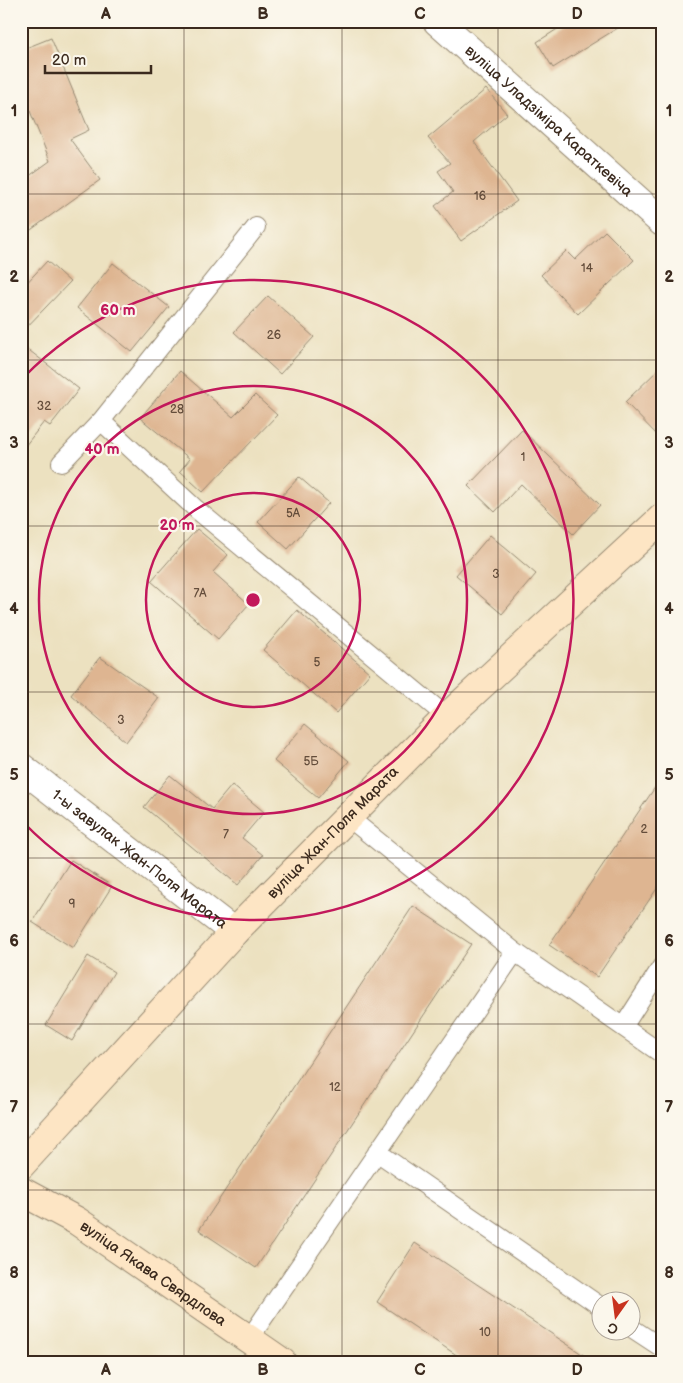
<svg xmlns="http://www.w3.org/2000/svg" width="683" height="1383" font-family="'Balsamiq Sans',sans-serif">
	<rect width="100%" height="100%" fill="#fbf7ec"/>
	<filter id="ink" filterUnits="userSpaceOnUse"><feTurbulence type="fractalNoise" baseFrequency=".02" numOctaves="2"/><feDisplacementMap in="SourceGraphic" scale="10" xChannelSelector="R" yChannelSelector="G"/><feConvolveMatrix kernelMatrix="1 2 1 2 8 2 1 2 1" color-interpolation-filters="sRGB"/></filter>
	<filter id="wash" filterUnits="userSpaceOnUse"><feTurbulence type="fractalNoise" baseFrequency=".0096" numOctaves="4" result="noise"/><feDisplacementMap in="SourceGraphic" scale="20" xChannelSelector="R" yChannelSelector="G"/><feGaussianBlur stdDeviation="1.12" result="paint"/><feColorMatrix in="noise" values="0 0 0 0 0 0 0 0 0 0 0 0 0 0 0 0 0 1.4 0 .05"/><feComposite in="paint" operator="in"/></filter>
	<g filter="url(#wash)">
		<rect width="100%" height="100%" fill="#ece1c0"/>
		<g id="blocks">
			<path fill="#deb591" d="M570,21H629L553,68L537,42Z
				M51,38L89,130L70,139L100,180L21,237V182L50,161L30,111L21,114V50Z
				M486,89L507,114L474,142L517,201L461,241L435,206L453,192L438,171L450,163L428,138Z
				M605,231L634,260L578,314L541,275L566,251L575,260Z
				M47,261L70,282L21,333V289Z
				M113,263L169,307L132,352L77,308Z
				M268,296L314,337L280,374L234,332Z
				M21,344L79,389L50,426L44,422L21,451Z
				M662,366V440L625,402Z
				M180,371L233,417L255,395L277,415L203,492L180,471L190,459L140,418Z
				M522,430L600,505L573,534L521,484L495,512L468,486Z
				M299,477L329,503L288,549L258,522Z
				M197,529L228,555L213,572L249,604L218,639L151,581Z
				M490,535L536,574L502,614L456,575Z
				M297,610L370,673L336,713L263,650Z
				M100,657L159,698L126,742L71,695Z
				M305,724L349,761L318,798L274,761Z
				M170,775L212,809L232,785L264,812L242,838L263,855L238,885L144,807Z
				M662,777V881L597,977L549,945Z
				M71,860L112,886L73,948L32,922Z
				M413,906L471,944L256,1268L199,1230Z
				M88,956L114,972L72,1041L46,1025Z
				M415,1243L594,1362H467L377,1302Z"/>
		</g>
	</g>
	<g filter="url(#ink)">
		<use href="#blocks" fill-opacity="0" stroke="#94866f" stroke-width="1"/>
		<g fill="none" stroke-linecap="round" stroke-linejoin="round">
			<defs>
				<path id="lane" d="M101,421L196,509L447,717
					M61,463L101,421L256,227
					M515,952L662,1054
					M623,1027L662,966
					M377,1152L600,1306
					M630,1327L662,1348
					M249,1339L515,952L348,817"/>
				<g id="street">
					<path id="s1" d="M437,21L662,222"/>
					<path id="s2" d="M21,767L234,932"/>
				</g>
				<g id="secondary">
					<path id="s3" d="M21,1165L234,932L447,717L662,518"/>
					<path id="s4" d="M21,1191L77,1221L282,1362"/>
				</g>
			</defs>
			<use href="#lane" stroke="#94866f" stroke-width="20"/>
			<use href="#street" stroke="#94866f" stroke-width="30"/>
			<use href="#secondary" stroke="#94866f" stroke-width="30"/>
			<use href="#lane" stroke="#fff" stroke-width="18"/>
			<use href="#street" stroke="#fff" stroke-width="28"/>
			<use href="#secondary" stroke="#fde5c4" stroke-width="28"/>
		</g>
	</g>
	<path fill="none" stroke="#3b2a1e" stroke-width="1" stroke-opacity="0.55" d="M184,21V1362M342,21V1362M498,21V1362M21,194H662M21,360H662M21,526H662M21,692H662M21,858H662M21,1024H662M21,1190H662"/>
	<g fill="none" stroke="#c2185b" stroke-width="2.5">
		<circle cx="253" cy="600" r="107"/>
		<circle cx="253" cy="600" r="214"/>
		<path d="M23 378A320 320 0 1 1 23 822"/>
	</g>
	<g text-anchor="middle" dominant-baseline="central" stroke-width="4.5" stroke-linejoin="round" paint-order="stroke">
		<g font-size="12" fill="#644d3b">
			<text x="480" y="196">16</text>
			<text x="587" y="268">14</text>
			<text x="274" y="335">26</text>
			<text x="44" y="406">32</text>
			<text x="177" y="409">28</text>
			<text x="523" y="457">1</text>
			<text x="293" y="513">5А</text>
			<text x="496" y="574">3</text>
			<text x="200" y="593">7А</text>
			<text x="317" y="662">5</text>
			<text x="121" y="720">3</text>
			<text x="311" y="761">5Б</text>
			<text x="644" y="829">2</text>
			<text x="226" y="834">7</text>
			<text x="72" y="904">9</text>
			<text x="335" y="1087">12</text>
			<text x="485" y="1332">10</text>
		</g>
		<g font-size="15" fill="#3b2a1e" stroke="#fbf7ec">
			<text stroke="none"><textPath href="#s1" startOffset="150">вуліца Уладзіміра Караткевіча</textPath></text>
			<text stroke="none"><textPath href="#s3" startOffset="456">вуліца Жан-Поля Марата</textPath></text>
			<text stroke="none"><textPath href="#s2" startOffset="150">1-ы завулак Жан-Поля Марата</textPath></text>
			<text stroke="none"><textPath href="#s4" startOffset="156">вуліца Якава Свярдлова</textPath></text>
		</g>
	</g>
	<circle cx="253" cy="600" r="8" fill="#c2185b" stroke="#fbf7ec" stroke-width="2.5"/>
	<g font-size="15" text-anchor="middle" font-weight="bold" fill="#c2185b" stroke="#fbf7ec" stroke-width="4.5" stroke-linejoin="round" paint-order="stroke">
		<text x="118" y="315">60 m</text>
		<text x="102" y="454">40 m</text>
		<text x="177" y="530">20 m</text>
	</g>
	<rect width="683" height="1383" fill="none" stroke="#fbf7ec" stroke-width="55"/>
	<g transform="translate(616 1316) rotate(194)"><circle r="24" fill="#fbf7ec" stroke="#aea59a"/>
	<path d="M0-4L9 19L0 12L-9 19Z" fill="#c8321e"/>
	<text y="-8" font-size="14" font-weight="bold" text-anchor="middle" fill="#3b2a1e">С</text>
	</g>
	<path d="M45 65v8h106v-8" fill="none" stroke="#3b2a1e" stroke-width="2.5"/>
	<text x="52" y="65" font-size="15" fill="#3b2a1e" stroke="#fbf7ec" stroke-width="4" paint-order="stroke">20 m</text>
	<rect x="28" y="28" width="628" height="1328" fill="none" stroke="#3b2a1e" stroke-width="2"/>
	<g font-size="16" text-anchor="middle" font-weight="bold" fill="#3b2a1e">
		<text x="106" y="19">A</text>
		<text x="263" y="19">B</text>
		<text x="420" y="19">C</text>
		<text x="577" y="19">D</text>
		<text x="14" y="116">1</text>
		<text x="669" y="116">1</text>
		<text x="14" y="282">2</text>
		<text x="669" y="282">2</text>
		<text x="14" y="448">3</text>
		<text x="669" y="448">3</text>
		<text x="14" y="614">4</text>
		<text x="669" y="614">4</text>
		<text x="14" y="780">5</text>
		<text x="669" y="780">5</text>
		<text x="14" y="946">6</text>
		<text x="669" y="946">6</text>
		<text x="14" y="1112">7</text>
		<text x="669" y="1112">7</text>
		<text x="14" y="1278">8</text>
		<text x="669" y="1278">8</text>
		<text x="106" y="1375">A</text>
		<text x="263" y="1375">B</text>
		<text x="420" y="1375">C</text>
		<text x="577" y="1375">D</text>
	</g>
</svg>
